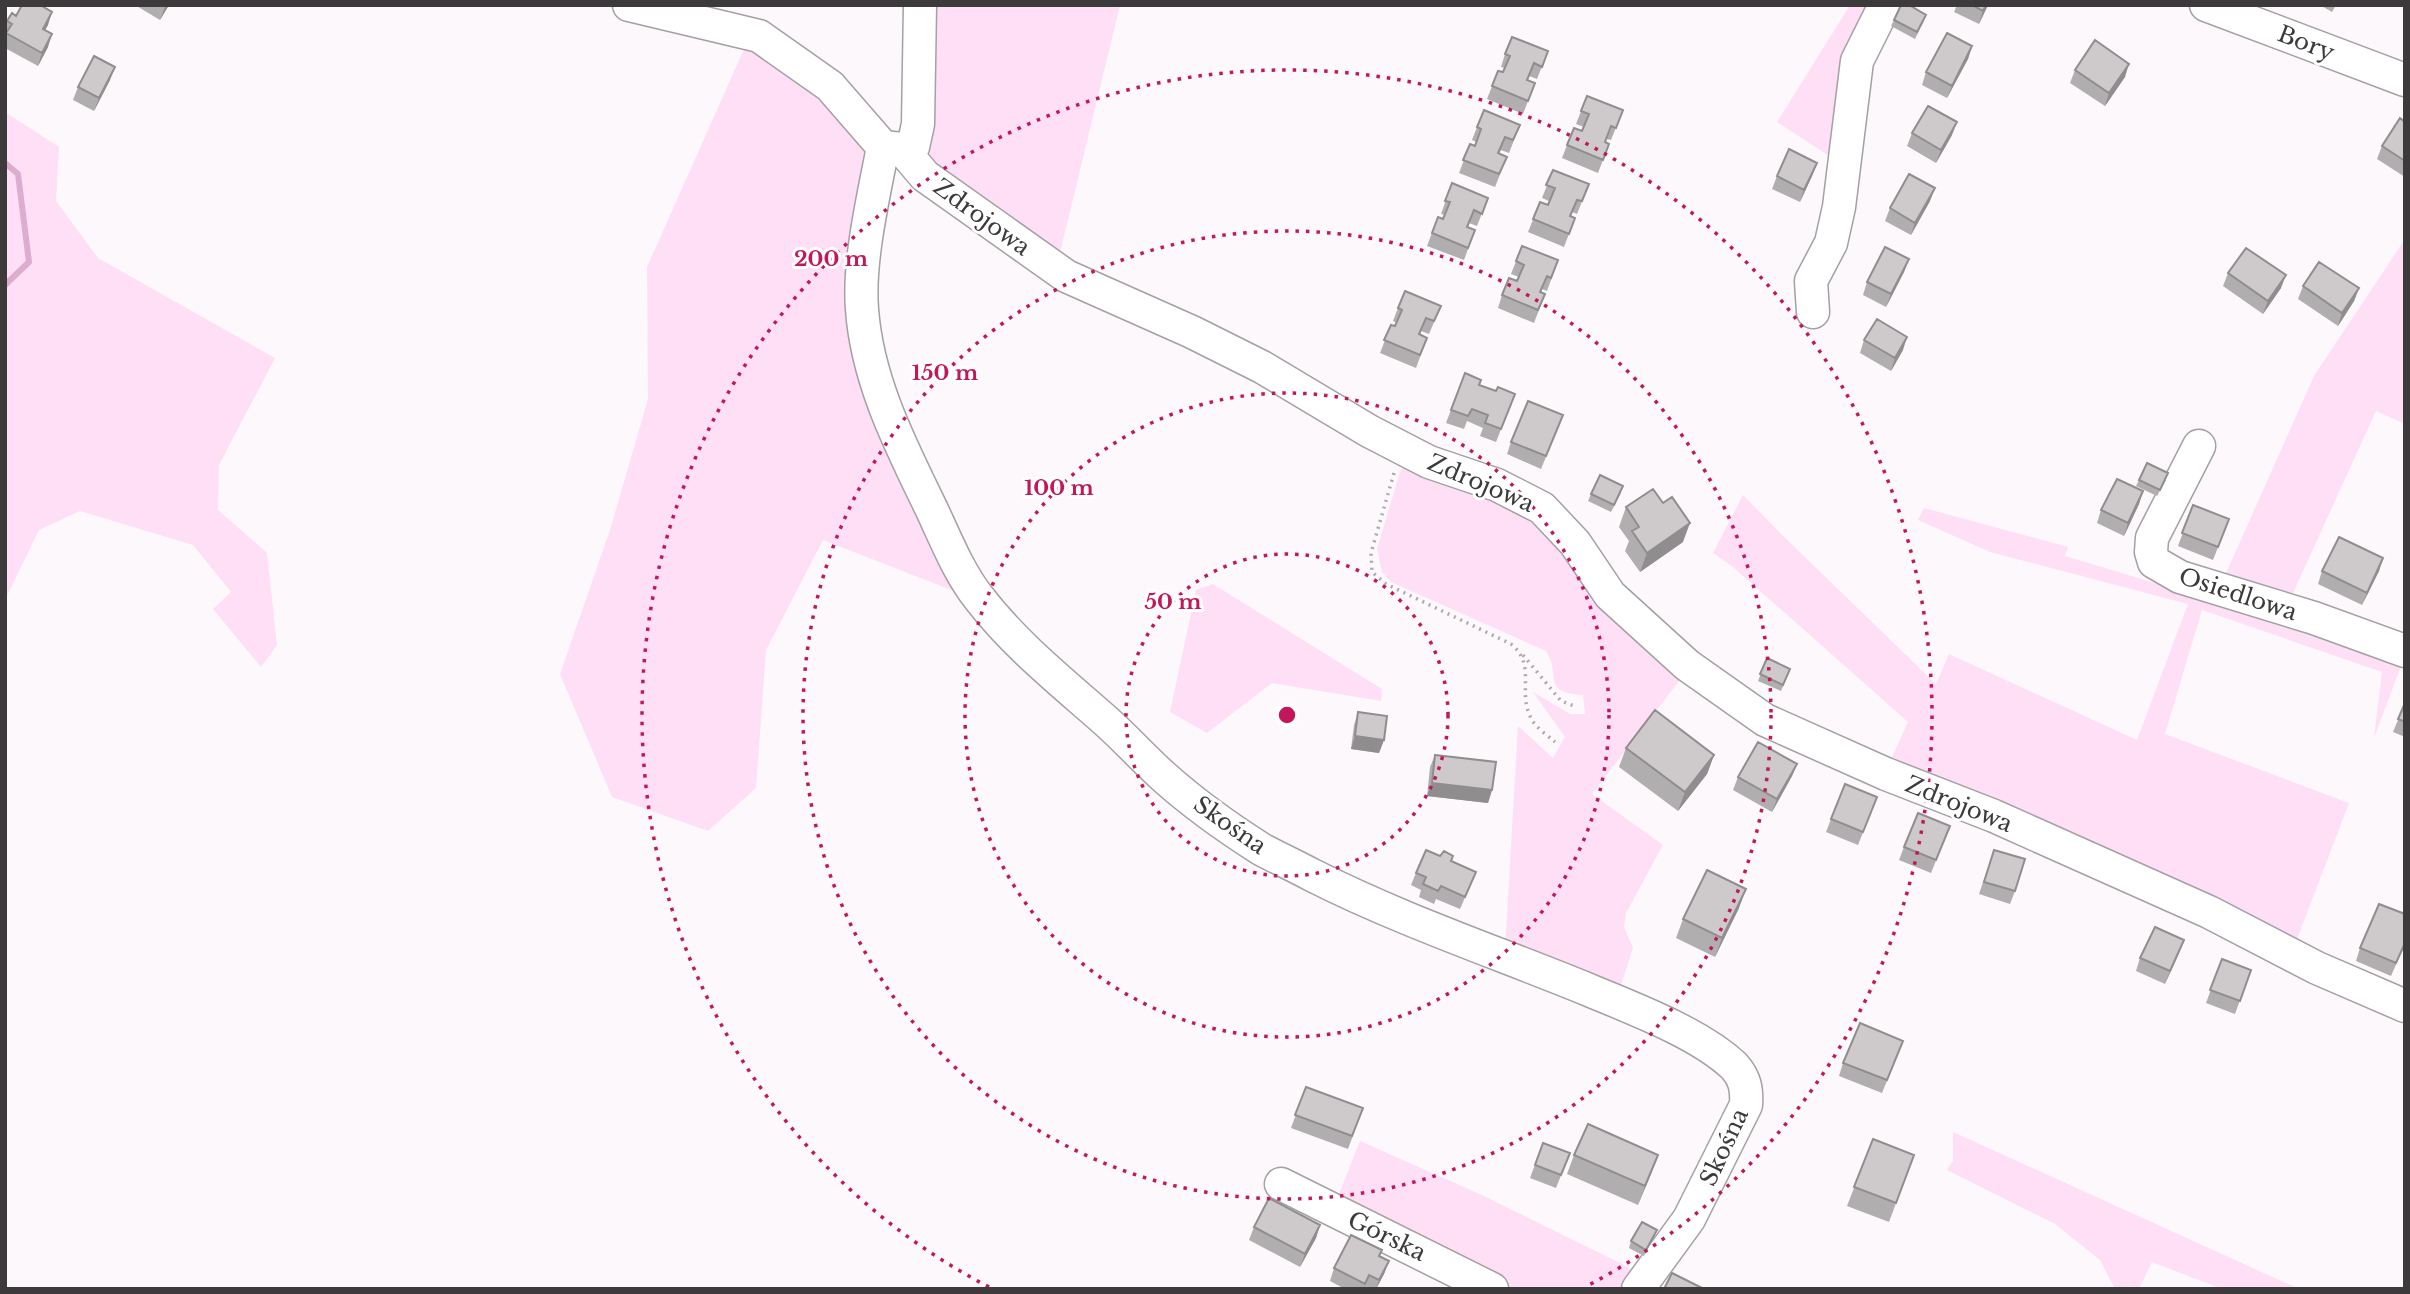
<svg xmlns="http://www.w3.org/2000/svg" width="2410" height="1294" font-family="'Libre Baskerville',serif">
	<rect width="100%" height="100%" fill="#fcf8fb"/>
	<path fill="#fedff6" d="M933,5H1120L1058,261L921,158Z
		M1850,5H1879L1834,159L1777,122Z
		M749,38L824,87L874,154L858,329L972,598L823,540L766,650L756,788L708,831L612,797L560,674L610,530L648,399L647,267Z
		M5,112L59,147L56,201L98,258L275,358L219,465L218,510L267,553L277,645L261,667L213,609L231,592L193,545L80,511L39,530L5,600Z
		M2405,239V424L2376,411L2288,604L2223,580L2314,376Z
		M1405,465L1537,510L1682,677L1592,794L1663,845L1626,913L1624,927L1633,948L1620,988L1505,949L1518,726L1553,758L1565,737L1533,692L1570,714H1585L1583,695C1540,692 1562,676 1546,651L1391,582L1382,572L1377,549L1400,472Z
		M1743,495L1780,533L1936,684L1949,654L2137,740L2188,604L1990,552L1918,520L1924,508L2068,547L2065,556L2404,658L2374,738L2382,672L2202,610L2165,734L2349,803L2294,947L1887,768L1908,722L1733,567L1713,553Z
		M1213,584L1382,689L1381,701L1272,683L1207,733L1170,712L1196,590Z
		M1953,1132L2299,1289H2222L2152,1262L2139,1289H2115L2100,1260L2055,1224L1947,1170L1953,1161Z
		M1360,1141L1482,1195L1622,1264L1630,1269L1635,1283L1631,1289H1506L1335,1204Z"/>
	<g fill="none" stroke-linecap="round" stroke-linejoin="round">
		<path stroke="#dcadd0" stroke-width="6" d="M5,163L18,174L29,262L5,285"/>
		<defs>
			<path id="minor" d="M629,5L759,36L830,86L883,147L902,149L925,176L1066,276L1192,332L1262,367L1369,431L1429,462L1497,485L1542,508L1575,543L1610,595L1687,665L1765,720L1886,774L1994,816L2209,912L2317,968L2405,1006
				M2206,5L2405,80
				M883,147C874,194 858,261 862,309C867,381 901,446 932,510C946,540 959,573 979,598C1015,645 1063,683 1107,722C1127,740 1144,759 1164,777C1193,803 1228,828 1261,849C1278,858 1295,866 1312,875C1401,920 1496,952 1589,990C1634,1009 1699,1033 1734,1066C1745,1078 1747,1089 1746,1105L1689,1219L1638,1289
				M902,149L913,147L918,124L920,5
				M1813,312L1811,281L1831,243L1839,207L1857,61L1885,5
				M2199,446L2152,538L2151,552L2154,562L2180,577L2314,618L2405,651
				M1281,1184L1492,1289"/>
		</defs>
		<use href="#minor" stroke="#a4a0a3" stroke-width="35"/>
		<path stroke="#ada9ac" stroke-width="3.5" stroke-dasharray="2 5" stroke-linecap="butt" d="M1394,473L1371,553L1372,572L1386,584L1511,644C1537,665 1517,692 1531,718C1535,727 1547,735 1555,742
			M1523,655L1561,701L1574,706"/>
		<use href="#minor" stroke="#fff" stroke-width="32"/>
	</g>
	<path fill="#b1aeaf" d="M135,5H169L160,20Z
		M1957,5H1988L1979,24L1954,12Z
		M2320,5H2336L2332,12Z
		M16,16L48,25L45,30L48,47L38,66L5,48V27L7,21Z
		M1894,20L1924,21L1915,39L1891,26Z
		M1972,46L1968,59L1947,98L1922,85L1926,72Z
		M1548,51L1537,79L1529,76L1527,80L1535,83L1523,114L1487,99L1498,71L1503,72L1505,68L1501,67L1505,54Z
		M2075,70L2125,77L2105,106L2070,83Z
		M110,80L94,111L73,100L78,87Z
		M1587,96L1623,110L1611,140L1607,139L1605,142L1609,144L1598,173L1562,158L1567,145L1582,131L1584,127L1576,124Z
		M2405,122V177L2377,159L2382,146Z
		M1520,125L1509,153L1501,150L1499,154L1507,157L1495,187L1459,173L1470,144L1475,146L1476,142L1472,140L1477,127Z
		M1912,133L1952,135L1936,163L1907,146Z
		M1817,163L1812,176L1800,202L1772,189L1777,176Z
		M1553,170L1589,184L1577,214L1572,212L1571,216L1575,218L1564,247L1528,232L1540,202L1548,205L1549,201L1542,198Z
		M1452,183L1488,198L1477,226L1469,223L1468,227L1475,230L1464,260L1427,246L1438,217L1443,219L1445,215L1441,214Z
		M1930,201L1911,235L1885,221L1890,208Z
		M1522,246L1558,260L1547,291L1542,289L1541,293L1545,294L1534,323L1498,308L1502,295L1517,281L1519,277L1511,274Z
		M1909,259L1904,272L1886,307L1863,295L1867,282Z
		M2228,273L2281,288L2263,314L2223,286Z
		M2303,286L2359,288L2354,301L2338,326L2298,299Z
		M1441,306L1429,334L1421,331L1420,335L1427,338L1416,368L1380,353L1391,325L1395,326L1397,323L1393,321L1398,308Z
		M1864,340L1903,350L1891,371L1860,353Z
		M1465,373L1479,385L1496,391L1515,394L1496,442L1480,436L1483,428L1467,421L1464,429L1446,423Z
		M1558,428L1541,469L1507,454L1511,442Z
		M2139,480H2166L2157,496L2136,486Z
		M2143,491L2139,504L2124,536L2097,523L2101,510Z
		M1621,493L1611,512L1588,501L1591,494Z
		M1663,503L1683,542L1640,572L1625,551L1629,541L1619,527L1626,507Z
		M2193,505L2229,519L2213,560L2178,546Z
		M2383,558L2379,571L2362,605L2318,584L2322,571Z
		M1767,658L1790,669L1781,691L1758,681Z
		M2405,703V737L2393,732Z
		M1358,712L1384,740L1379,753L1351,749L1354,725Z
		M1626,748L1714,755L1707,774L1678,811L1619,767Z
		M1435,755L1492,790L1488,803L1427,796L1430,767Z
		M1797,764L1792,776L1772,812L1733,790L1738,777Z
		M1872,810L1858,845L1826,832L1831,819Z
		M1950,826L1931,873L1899,860L1904,847Z
		M1994,850L2015,891L2010,904L1979,894Z
		M1452,861L1476,872L1460,909L1436,899L1434,904L1419,897L1421,890L1411,885L1416,873Z
		M1739,908L1715,957L1676,938L1683,919Z
		M2405,944L2391,976L2356,961L2360,948Z
		M2179,953L2165,984L2136,971L2140,958Z
		M2222,959L2251,970L2235,1014L2206,1003Z
		M1898,1054L1882,1093L1839,1076L1843,1063Z
		M1306,1087L1363,1108L1348,1149L1291,1128Z
		M1873,1139L1914,1155L1889,1222L1847,1206Z
		M1543,1143L1570,1153L1556,1188L1530,1178Z
		M1574,1155H1658L1638,1205L1567,1174Z
		M1320,1225L1316,1238L1300,1267L1249,1240L1254,1227Z
		M1657,1230L1644,1256L1629,1248L1631,1241Z
		M1379,1256L1389,1261L1384,1274L1376,1289H1345L1330,1281L1334,1268Z"/>
	<path fill="#908d8f" d="M166,5H169L160,20L165,7Z
		M1986,5H1988L1979,24L1983,11Z
		M52,12L48,25L38,42L43,29Z
		M52,34L48,47L38,66L42,53Z
		M1972,46L1968,59L1947,98L1952,86Z
		M2129,64L2125,77L2105,106L2109,93Z
		M115,67L110,80L94,111L99,98Z
		M1957,122L1952,135L1936,163L1941,150Z
		M1817,163L1812,176L1800,202L1804,190Z
		M1935,188L1930,201L1911,235L1915,223Z
		M1909,259L1904,272L1886,307L1891,294Z
		M2286,275L2281,288L2263,314L2268,301Z
		M2359,288L2354,301L2338,326L2342,313Z
		M1907,337L1903,350L1891,371L1895,358Z
		M2143,491L2139,504L2124,536L2128,523Z
		M1690,523L1683,542L1640,572L1647,553Z
		M2383,558L2379,571L2362,605L2367,593Z
		M1355,736L1384,740L1379,753L1351,749Z
		M1714,755L1707,774L1678,811L1685,792Z
		M1797,764L1792,776L1772,812L1777,799Z
		M1432,783L1492,790L1488,803L1427,796Z
		M1746,889L1739,908L1715,957L1722,938Z
		M2184,940L2179,953L2165,984L2170,971Z
		M1658,1155L1651,1174L1638,1205L1645,1186Z
		M1320,1225L1316,1238L1300,1267L1305,1254Z
		M1389,1261L1384,1274L1376,1289L1379,1280Z"/>
	<path fill="#cecacc" stroke="#908d8f" stroke-width="2" d="M22,5H40L52,12L43,29L52,34L42,53L6,33L12,24L7,21L12,13L16,16Z
		M1901,5H1909L1926,15L1917,32L1894,20Z
		M1972,5H1986L1983,11Z
		M1947,33L1972,46L1952,86L1926,72Z
		M1512,37L1548,51L1542,67L1534,63L1527,80L1535,83L1528,101L1492,86L1498,71L1503,72L1510,56L1505,54Z
		M2095,40L2129,64L2109,93L2075,70Z
		M94,56L115,67L99,98L78,87Z
		M1587,96L1623,110L1616,128L1611,126L1605,142L1609,144L1603,160L1567,145L1574,128L1582,131L1589,114L1581,111Z
		M1928,106L1957,122L1941,150L1912,133Z
		M1484,110L1520,125L1513,140L1505,137L1498,153L1507,157L1499,174L1463,160L1470,144L1475,146L1481,129L1477,127Z
		M2400,118L2405,122V161L2382,146Z
		M1789,149L1817,163L1804,190L1777,176Z
		M1553,170L1589,184L1582,201L1577,200L1570,216L1575,218L1569,234L1533,219L1540,202L1548,205L1555,188L1546,185Z
		M1909,174L1935,188L1915,223L1890,208Z
		M1452,183L1488,198L1482,214L1474,210L1467,227L1475,230L1468,248L1432,233L1438,217L1443,219L1450,202L1445,201Z
		M1522,246L1558,260L1551,278L1547,276L1540,292L1545,294L1538,310L1502,295L1509,278L1517,281L1524,265L1516,261Z
		M1885,247L1909,259L1891,294L1867,282Z
		M2246,248L2286,275L2268,301L2228,273Z
		M2319,262L2359,288L2342,313L2303,286Z
		M1405,291L1441,306L1434,321L1426,318L1419,334L1427,338L1420,355L1384,340L1391,325L1395,326L1402,310L1398,308Z
		M1877,319L1907,337L1895,358L1864,340Z
		M1465,373L1481,380L1479,385L1496,391L1498,387L1515,394L1501,429L1485,423L1488,415L1472,409L1468,416L1451,410Z
		M1528,401L1563,415L1546,456L1511,442Z
		M2147,463L2168,473L2160,490L2139,480Z
		M1600,475L1623,486L1614,505L1591,494Z
		M2117,479L2143,491L2128,523L2101,510Z
		M1653,489L1663,503L1672,497L1690,523L1647,553L1632,531L1639,527L1626,507Z
		M2193,505L2229,519L2218,547L2182,533Z
		M2339,537L2383,558L2367,593L2322,571Z
		M1767,658L1790,669L1783,685L1760,674Z
		M2405,703V722L2398,719Z
		M1655,710L1714,755L1685,792L1626,748Z
		M1358,712L1387,716L1384,740L1355,736Z
		M1758,742L1797,764L1777,799L1738,777Z
		M1435,755L1496,762L1492,790L1432,783Z
		M1845,784L1877,797L1863,832L1831,819Z
		M1918,813L1950,826L1936,860L1904,847Z
		M1426,850L1440,856L1444,851L1453,856L1451,861L1476,872L1465,897L1441,886L1438,891L1423,884L1426,877L1416,873Z
		M1994,850L2025,859L2015,891L1984,882Z
		M1707,870L1746,889L1722,938L1683,919Z
		M2379,904L2405,914V943L2396,963L2360,948Z
		M2155,927L2184,940L2170,971L2140,958Z
		M2222,959L2251,970L2240,1001L2210,990Z
		M1860,1023L1903,1041L1887,1080L1843,1063Z
		M1306,1087L1363,1108L1352,1136L1295,1115Z
		M1588,1124L1658,1155L1645,1186L1574,1155Z
		M1873,1139L1914,1155L1896,1203L1854,1187Z
		M1543,1143L1570,1153L1561,1175L1535,1165Z
		M1269,1198L1320,1225L1305,1254L1254,1227Z
		M1642,1222L1657,1230L1646,1250L1631,1241Z
		M1351,1235L1382,1250L1379,1256L1389,1261L1379,1280L1369,1275L1365,1284L1334,1268Z
		M1672,1273L1704,1289H1664Z"/>
	<g fill="none" stroke="#c2185b" stroke-width="3.5" stroke-dasharray="3.5 7">
		<circle cx="1287" cy="715" r="161"/>
		<circle cx="1287" cy="715" r="322"/>
		<circle cx="1287" cy="715" r="484"/>
		<path d="M989 1287A645 645 0 1 1 1585 1287"/>
	</g>
	<g text-anchor="middle" dominant-baseline="central" stroke-width="6" stroke-linejoin="round" paint-order="stroke">
		<g font-size="23" fill="#3c3a3b" stroke="#fff">
			<text transform="translate(2306 43) rotate(21)">Bory</text>
			<text transform="translate(982 217) rotate(36)">Zdrojowa</text>
			<text transform="translate(1481 483) rotate(23)">Zdrojowa</text>
			<text transform="translate(2238 594) rotate(18)">Osiedlowa</text>
			<text transform="translate(1959 804) rotate(22)">Zdrojowa</text>
			<text transform="translate(1230 825) rotate(35)">Skośna</text>
			<text transform="translate(1724 1147) rotate(-65)">Skośna</text>
			<text transform="translate(1387 1236) rotate(26)">Górska</text>
		</g>
	</g>
	<circle cx="1287" cy="715" r="10" fill="#c2185b" stroke="#fff" stroke-width="3.5"/>
	<g font-size="21" text-anchor="middle" font-weight="bold" fill="#c2185b" stroke="#fff" stroke-width="6" stroke-linejoin="round" paint-order="stroke">
		<text x="831" y="266">200 m</text>
		<text x="945" y="380">150 m</text>
		<text x="1059" y="495">100 m</text>
		<text x="1173" y="609">50 m</text>
	</g>
	<rect width="2410" height="1294" fill="none" stroke="#3c3a3b" stroke-width="14"/>
</svg>
